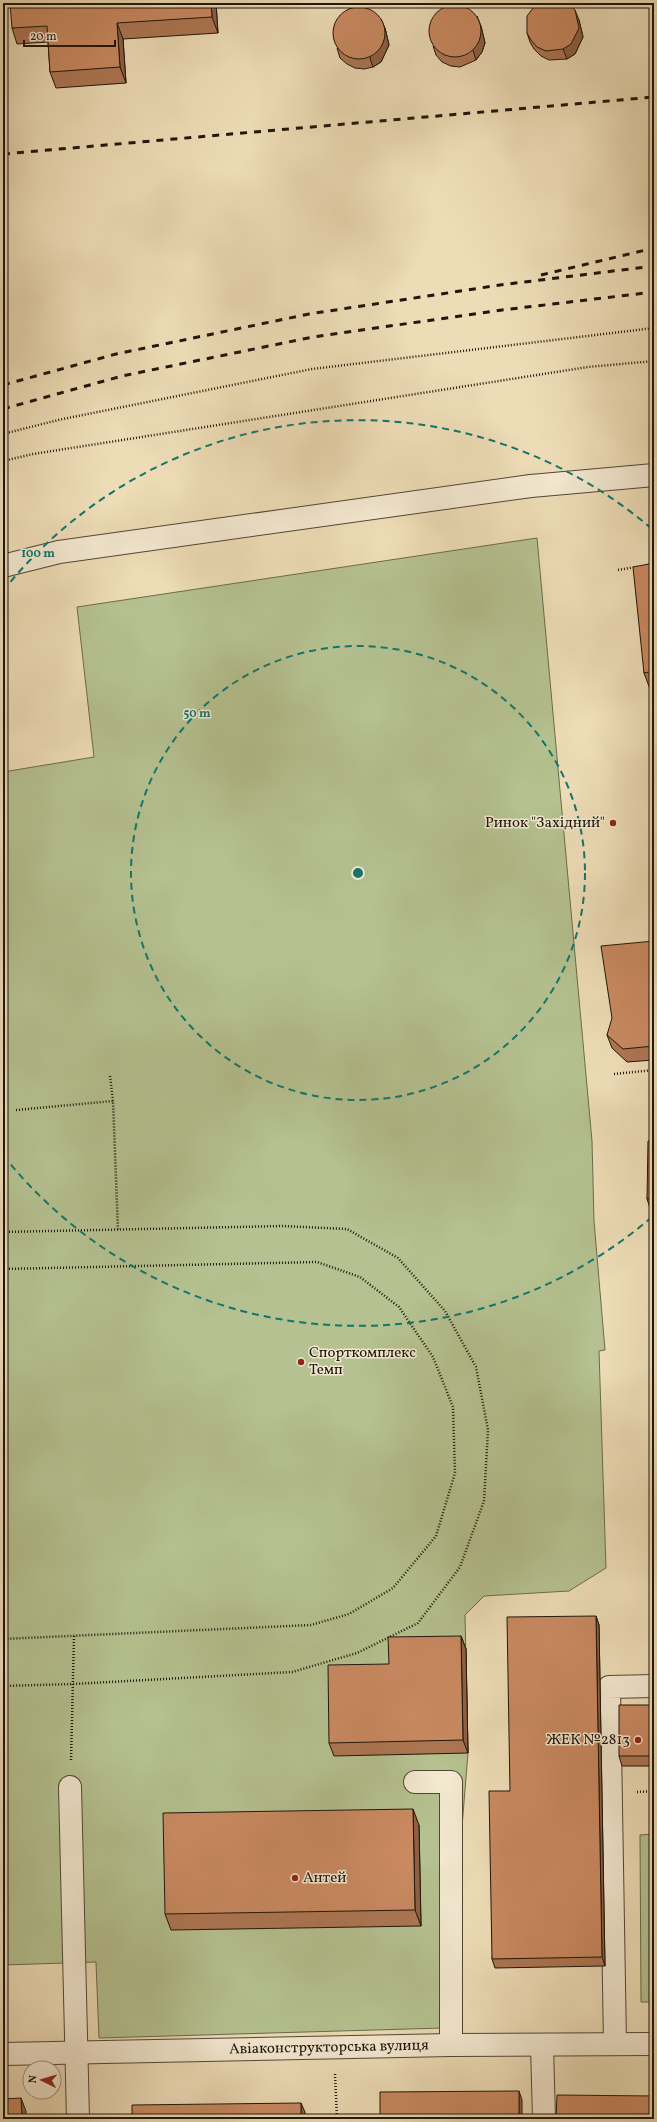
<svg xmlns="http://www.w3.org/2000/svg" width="657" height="2122" font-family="Vollkorn,serif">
	<rect width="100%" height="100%" fill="#eddcb6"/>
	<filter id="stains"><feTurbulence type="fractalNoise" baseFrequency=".005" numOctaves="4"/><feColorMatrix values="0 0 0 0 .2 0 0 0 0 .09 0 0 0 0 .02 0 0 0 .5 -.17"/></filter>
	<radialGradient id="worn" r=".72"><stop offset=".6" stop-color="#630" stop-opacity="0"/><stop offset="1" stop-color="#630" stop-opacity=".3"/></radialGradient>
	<path fill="#b5c190" stroke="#6a6b4e" d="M537,538L592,1141L594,1221L605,1350L599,1351L606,1568L569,1591L484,1596L465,1615L468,1753L452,1950L443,2028L99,2038L96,1962L3,1965V772L94,757L77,607Z
		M654,1834V2002H641L640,1835Z"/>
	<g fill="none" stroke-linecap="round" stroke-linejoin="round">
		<defs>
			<g id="minor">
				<path d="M3,566L59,552L531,486L654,475"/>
				<path d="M415,1782H451V2045"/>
				<path d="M70,1787L78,2119"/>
				<path d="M615,2044L609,1687L654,1686"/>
				<path d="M542,2045L544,2119"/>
				<path id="s1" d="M3,2054L451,2045L654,2044"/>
			</g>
		</defs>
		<use href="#minor" stroke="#524736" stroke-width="24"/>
		<path stroke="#1e150b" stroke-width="2.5" stroke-dasharray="1 2" stroke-linecap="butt" d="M3,434L58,420L312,369L654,328
			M3,461L33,454L588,367L654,361
			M618,570L636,567
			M614,1074L654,1070
			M110,1076L113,1101
			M16,1110L113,1101L118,1230
			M3,1232L283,1226L347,1229L398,1258L445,1311L476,1367L488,1430L484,1501L460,1567L418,1623L357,1653L292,1672L73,1684L3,1686
			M3,1269L317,1262L360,1277L399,1307L433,1357L453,1407L455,1473L436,1536L393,1588L349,1614L311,1625L3,1639
			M71,1760L74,1636
			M637,1792L654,1791
			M335,2074L337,2119"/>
		<use href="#minor" stroke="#f3e8d0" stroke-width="22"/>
		<path stroke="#1e150b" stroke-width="3" stroke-dasharray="7 7" stroke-linecap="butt" d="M3,154L654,97
			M541,275L654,248
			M3,385L116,354L309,314L500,285L654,266
			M3,409L122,376L313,337L502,310L654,292"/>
	</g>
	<path fill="#ad7653" stroke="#1e150b" d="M216,3L218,33L123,39L126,83L56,88L50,72L48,42L17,44L12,28Z
		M579,20L583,37L575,54L567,59L549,60L541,56L534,49L530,42L527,33Z
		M481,26L485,43L482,52L476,60L460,67L451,66L442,62L436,55L433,46Z
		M385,28L389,45L381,62L373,67L364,69L355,68L347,64L340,58L337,48Z
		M654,563V688L650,689L644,673Z
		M654,941V1060L627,1062L612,1048L607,1035Z
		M654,1141V1208H650L647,1199Z
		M596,1616L599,1625L605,1966L495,1968L492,1959L510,1791Z
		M461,1636L466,1649L468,1753L334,1756L329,1743L389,1664Z
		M654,1705V1766H622L619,1756Z
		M419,1825L421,1926L171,1930L165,1914Z"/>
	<path fill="#8d6044" stroke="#1e150b" d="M211,3H216L218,33L212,17Z
		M575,10L579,20L583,37L575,54L567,59L563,49Z
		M477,16L481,26L485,43L482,52L476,60L473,50Z
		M381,19L385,28L389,45L381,62L373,67L370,58Z
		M117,23L123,39L126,83L120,67Z
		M596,1616L599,1625L605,1966L602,1957Z
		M461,1636L466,1649L468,1753L463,1740Z
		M413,1809L419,1825L421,1926L415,1910Z
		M519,2091L522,2100V2119H519Z
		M21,2098L26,2111V2119H22Z
		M301,2103L305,2112V2119H301Z"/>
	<path fill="#c98961" stroke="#1e150b" d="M10,3H211L212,17L117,23L120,67L50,72L47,26L12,28Z
		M537,3H568L575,10L579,28L571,44L563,49L546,51L537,47L531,40L527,33V16Z
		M429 31a26 26 0 1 1 52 0a26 26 0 1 1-52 0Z
		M333 33a26 26 0 1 1 52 0a26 26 0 1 1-52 0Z
		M651,373H654V394Z
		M654,563V671L644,673L633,567Z
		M654,941V1046L623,1049L607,1035L612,1018L601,946Z
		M648,1141H654V1199H647Z
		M596,1616L602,1957L492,1959L489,1791H510L507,1617Z
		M461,1636L463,1740L329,1743L328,1665L389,1664L388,1637Z
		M619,1705H654V1756H619Z
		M413,1809L415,1910L165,1914L163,1813Z
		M519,2091V2119H380V2092Z
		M557,2095L654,2096V2119H556Z
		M21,2098L22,2119H3V2099Z
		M301,2103V2119H132V2105Z"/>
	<g fill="none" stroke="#0f766e" stroke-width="2" stroke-dasharray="7 5">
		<circle cx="358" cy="873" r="227"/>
		<path d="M652 1217A453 453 0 0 1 3 1155M3 591A453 453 0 0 1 652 529"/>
	</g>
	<g fill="#8f2418" stroke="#f3e8d0" stroke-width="1.5">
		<circle cx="613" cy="823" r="4"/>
		<circle cx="301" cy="1362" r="4"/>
		<circle cx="638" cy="1740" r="4"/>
		<circle cx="295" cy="1878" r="4"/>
	</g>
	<g text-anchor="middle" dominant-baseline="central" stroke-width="3" stroke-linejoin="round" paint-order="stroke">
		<g font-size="15" fill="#1e150b" stroke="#f3e8d0" text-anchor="end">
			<text x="605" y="823">Ринок "Західний"</text>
			<text x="309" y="1353" text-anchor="start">Спорткомплекс<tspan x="309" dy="17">Темп</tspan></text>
			<text x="630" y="1740">ЖЕК №2813</text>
			<text x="303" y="1878" text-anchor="start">Антей</text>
		</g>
		<g font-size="15" fill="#1e150b" stroke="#f3e8d0">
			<text stroke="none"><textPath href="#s1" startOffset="326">Авіаконструкторська вулиця</textPath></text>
		</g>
	</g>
	<circle cx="358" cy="873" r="6" fill="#0f766e" stroke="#f3e8d0" stroke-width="2"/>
	<g font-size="12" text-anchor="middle" font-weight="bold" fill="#0f766e" stroke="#f3e8d0" stroke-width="3" stroke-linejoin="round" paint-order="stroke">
		<text x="38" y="557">100 m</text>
		<text x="197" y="717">50 m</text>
	</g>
	<rect width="657" height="2122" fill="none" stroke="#eddcb6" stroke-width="16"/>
	<rect x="4" y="4" width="649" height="2114" fill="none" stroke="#1e150b" stroke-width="2"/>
	<rect x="8" y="8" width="641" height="2106" fill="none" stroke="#1e150b"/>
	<g transform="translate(42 2080) rotate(275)"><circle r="19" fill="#f3e8d0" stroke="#9e9481"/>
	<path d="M0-3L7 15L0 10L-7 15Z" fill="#8f2418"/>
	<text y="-6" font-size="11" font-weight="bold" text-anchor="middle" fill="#1e150b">N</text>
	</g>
	<path d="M24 40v6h91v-6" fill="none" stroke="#1e150b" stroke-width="2"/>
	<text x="30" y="40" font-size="12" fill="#1e150b" stroke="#f3e8d0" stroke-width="3" paint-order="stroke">20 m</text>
	<rect width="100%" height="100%" filter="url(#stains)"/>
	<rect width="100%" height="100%" fill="url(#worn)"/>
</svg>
